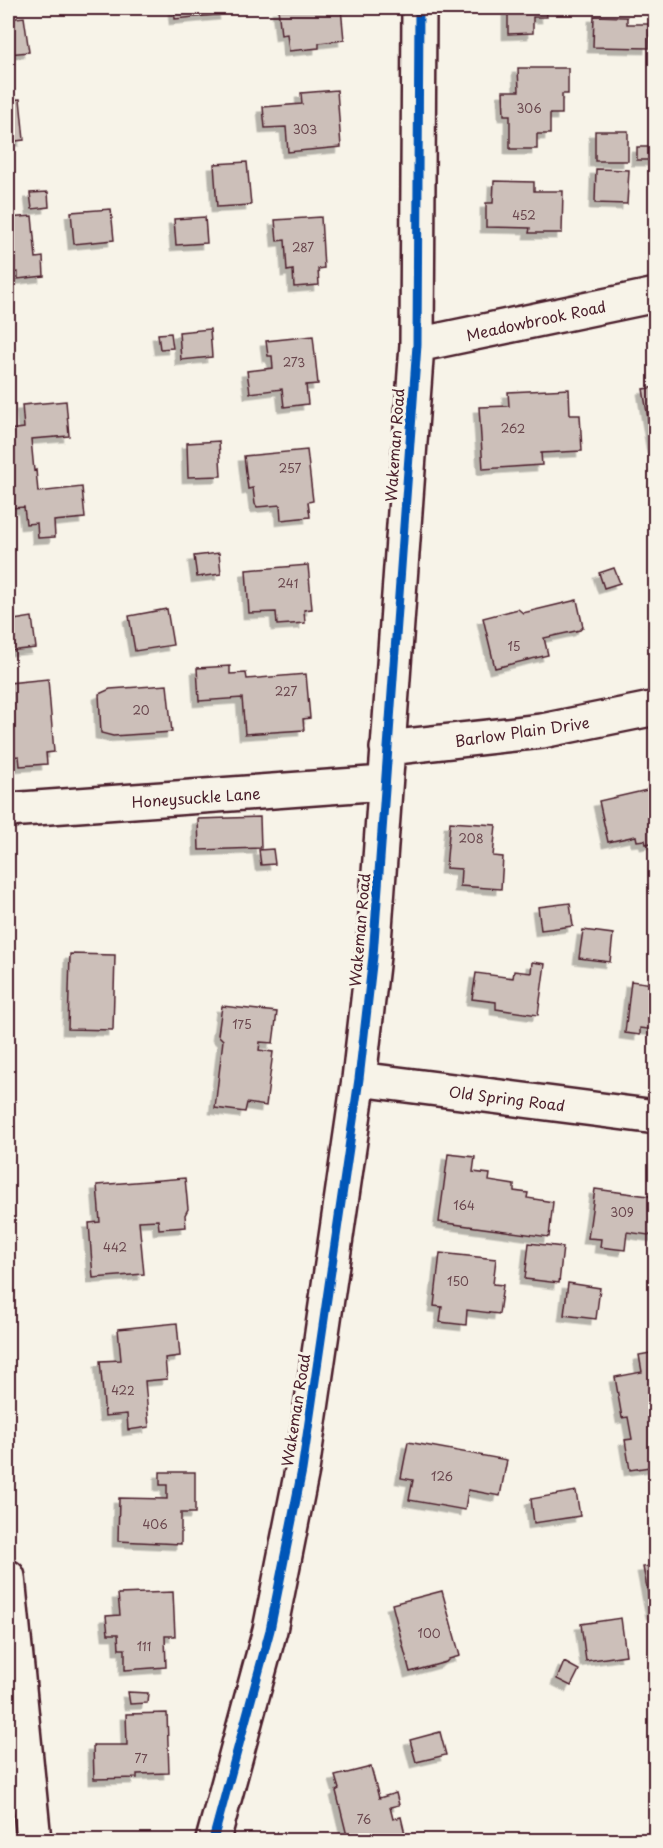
<svg xmlns="http://www.w3.org/2000/svg" width="663" height="1848" font-family="'Playpen Sans',sans-serif">
	<defs>
		<filter id="shadow"><feDropShadow dx="-5.5" dy="5.5" stdDeviation="0" flood-color="#0004"/></filter>
	</defs>
	<rect width="100%" height="100%" fill="#f7f3e8"/>
	<filter id="ink" filterUnits="userSpaceOnUse"><feTurbulence type="fractalNoise" baseFrequency=".0167" numOctaves="2"/><feDisplacementMap in="SourceGraphic" scale="12" xChannelSelector="R" yChannelSelector="G"/><feConvolveMatrix kernelMatrix="1 2 1 2 8 2 1 2 1" color-interpolation-filters="sRGB"/></filter>
	<g filter="url(#ink)">
		<path fill="#ccbfb9" stroke="#4a1f2b" stroke-width="1.5" filter="url(#shadow)" d="M174,8H224L225,14L175,19Z
			M278,8H341L344,40L319,43V48L289,51L287,34L281,35Z
			M508,8H546L547,17H533V33L508,34Z
			M594,16L627,17V24H650L649,48L593,47Z
			M24,17L29,52L8,54V19Z
			M518,68H568V94H562V114H550V134H537V149H510V115H504L503,91H519Z
			M337,90L341,147L288,152L286,127L265,128L263,107L302,104L301,93Z
			M20,99L24,140L8,142V100Z
			M595,131H628V161H595Z
			M637,147H656V160H637Z
			M247,162L251,205L217,207L214,164Z
			M596,169L629,170L627,204L595,203Z
			M494,181L534,182V191H563L562,233H529L530,228L486,227V203H493Z
			M48,192L49,207L32,209L30,193Z
			M111,209L114,240L74,244L71,212Z
			M32,216L36,258L43,257L44,276L18,279V272L8,273V218Z
			M205,217L207,243L176,245L174,219Z
			M321,217L324,268L318,269L319,285L294,287L293,270L287,271L285,240L277,241L275,220Z
			M210,329L212,357L181,360L179,332Z
			M171,333L173,348L160,349L158,334Z
			M313,336L318,384L306,385L308,404L284,407L282,389L250,393L247,371L273,368L272,356H268L266,341Z
			M656,387V448H653L643,389Z
			M569,389L570,415H580L582,451L541,453L542,465L483,469L479,407L509,406L508,392Z
			M66,401L69,436L31,439L34,471L36,470L38,492L82,487L85,518L54,521L55,537L38,538L37,523L26,524L24,507L12,508L11,499H8V430L24,428L22,405Z
			M219,441L221,476L188,477L187,443Z
			M307,450L313,501L308,502L310,517L281,520L280,505L257,507L255,504L253,488L248,489L244,456Z
			M219,553L221,574L197,577L194,556Z
			M308,565L312,609L304,610L305,623L277,625L276,612L249,613L246,570Z
			M614,568L620,583L604,588L599,573Z
			M577,600L583,627L580,630L544,638L548,655L495,668L483,618L518,609L523,613Z
			M167,609L173,645L135,651L129,616Z
			M32,617L36,648L8,651V621Z
			M230,666V674L246,673L247,679L306,674L310,718L303,719L304,730L245,734L242,698L199,701L197,668Z
			M48,679L54,752L46,753L47,764L20,766L19,756L9,757L8,683Z
			M167,685L172,732L113,736L101,733L99,694L110,689Z
			M656,788V842L646,844L645,840L637,841L636,836L608,842L599,801Z
			M260,817L261,848L199,850L198,819Z
			M450,822L496,825L493,856L503,857L501,889L460,886L461,869L446,868Z
			M273,849L275,864L261,865L259,850Z
			M570,903L573,926L541,930L538,907Z
			M583,930L613,934L610,962L579,958Z
			M70,954L115,955L113,1030L68,1029Z
			M532,962L545,964L538,1015L496,1009V1002L472,999L476,973L513,978L514,971L531,973Z
			M655,971L656,1030L640,1028V1035L625,1033L631,981L653,984Z
			M222,1006L277,1012L273,1043L260,1042L259,1050L273,1052L266,1106L247,1103L245,1112L215,1108L223,1040L218,1035Z
			M448,1154L475,1157L473,1172L490,1174L489,1181L514,1185V1191L528,1193L527,1198L553,1202L549,1237L439,1222Z
			M185,1178L188,1209L185,1215L186,1227L159,1229L158,1220L139,1221L144,1274L93,1278L89,1223L100,1222L97,1185Z
			M595,1189L656,1197V1236L627,1232L625,1250L600,1247L601,1239L588,1238Z
			M529,1243L563,1247L559,1283L525,1279Z
			M440,1253L496,1259L493,1284L503,1285L499,1314L467,1310L466,1325L440,1322L442,1307L434,1306Z
			M568,1283L600,1288L596,1319L564,1315Z
			M177,1323L180,1356L165,1358L167,1379L145,1381L149,1427L128,1430L127,1414L105,1416L100,1361L121,1360L118,1329Z
			M656,1352V1466L630,1470L625,1440L632,1439L628,1417L622,1418L615,1377L642,1372L639,1355Z
			M408,1442L507,1460L500,1496L468,1490L465,1510L409,1500L413,1480L401,1478Z
			M160,1472H195V1513H181V1544L118,1541L119,1498L167,1499V1485H160Z
			M576,1491L580,1516L534,1523L531,1499Z
			M656,1565V1613H652L643,1567Z
			M442,1591L460,1656L449,1659L446,1662L410,1672L392,1604Z
			M173,1592L175,1636H165L166,1667L125,1670V1649H119L118,1634H108L106,1616L120,1615L118,1594Z
			M621,1618L626,1655L586,1661L581,1624Z
			M564,1662L579,1670L571,1686L557,1679Z
			M128,1692L148,1693L147,1703L130,1704Z
			M167,1713L169,1773L137,1774V1778L94,1779L93,1745H127L126,1714Z
			M440,1732L446,1755L416,1762L410,1740Z
			M371,1767L379,1798L396,1793L399,1805L390,1807L393,1819L401,1817L405,1834L379,1840H348L336,1791L339,1789L335,1776Z"/>
		<g fill="none" stroke-linecap="round" stroke-linejoin="round">
			<defs>
				<path id="street" d="M417,345L656,295
					M387,748L542,731L656,708
					M8,810L384,783
					M359,1079L656,1117
					M213,1840L270,1630L302,1470L359,1079L373,956L417,345L419,8"/>
				<path id="secondary" d="M8,1577L34,1840"/>
			</defs>
			<use href="#street" stroke="#4a1f2b" stroke-width="38"/>
			<use href="#secondary" stroke="#4a1f2b" stroke-width="38"/>
			<use href="#street" stroke="#f7f3e8" stroke-width="33"/>
			<use href="#secondary" stroke="#f7f3e8" stroke-width="33"/>
			<defs>
				<path id="cycleway" d="M213,1840L270,1630L302,1470L359,1079L373,956L417,345L419,8"/>
			</defs>
			<use href="#cycleway" stroke="#f7f3e8" stroke-width="13"/>
			<use href="#cycleway" stroke="#0057b8" stroke-width="9"/>
		</g>
	</g>
	<g text-anchor="middle" dominant-baseline="central" stroke-width="6" stroke-linejoin="round" paint-order="stroke">
		<g font-size="12" fill="#6a474e">
			<text x="529" y="108">306</text>
			<text x="305" y="129">303</text>
			<text x="524" y="215">452</text>
			<text x="303" y="247">287</text>
			<text x="294" y="362">273</text>
			<text x="513" y="428">262</text>
			<text x="290" y="468">257</text>
			<text x="288" y="583">241</text>
			<text x="514" y="646">15</text>
			<text x="286" y="691">227</text>
			<text x="141" y="710">20</text>
			<text x="471" y="838">208</text>
			<text x="242" y="1024">175</text>
			<text x="464" y="1205">164</text>
			<text x="622" y="1212">309</text>
			<text x="115" y="1247">442</text>
			<text x="458" y="1281">150</text>
			<text x="123" y="1390">422</text>
			<text x="442" y="1476">126</text>
			<text x="155" y="1524">406</text>
			<text x="429" y="1633">100</text>
			<text x="144" y="1646">111</text>
			<text x="141" y="1758">77</text>
			<text x="364" y="1819">76</text>
		</g>
		<g font-size="15" fill="#4a1f2b" stroke="#f7f3e8">
			<text transform="translate(536 320) rotate(-12)">Meadowbrook Road</text>
			<text transform="translate(394 445) rotate(-86)">Wakeman Road</text>
			<text transform="translate(522 731) rotate(-8)">Barlow Plain Drive</text>
			<text transform="translate(196 797) rotate(-4)">Honeysuckle Lane</text>
			<text transform="translate(359 930) rotate(-85)">Wakeman Road</text>
			<text transform="translate(507 1098) rotate(7)">Old Spring Road</text>
			<text transform="translate(295 1410) rotate(-81)">Wakeman Road</text>
		</g>
	</g>
	<rect width="663" height="1848" fill="none" stroke="#f7f3e8" stroke-width="30"/>
	<rect x="15" y="15" width="633" height="1818" fill="none" stroke="#4a1f2b" stroke-width="2" filter="url(#ink)"/>
</svg>
